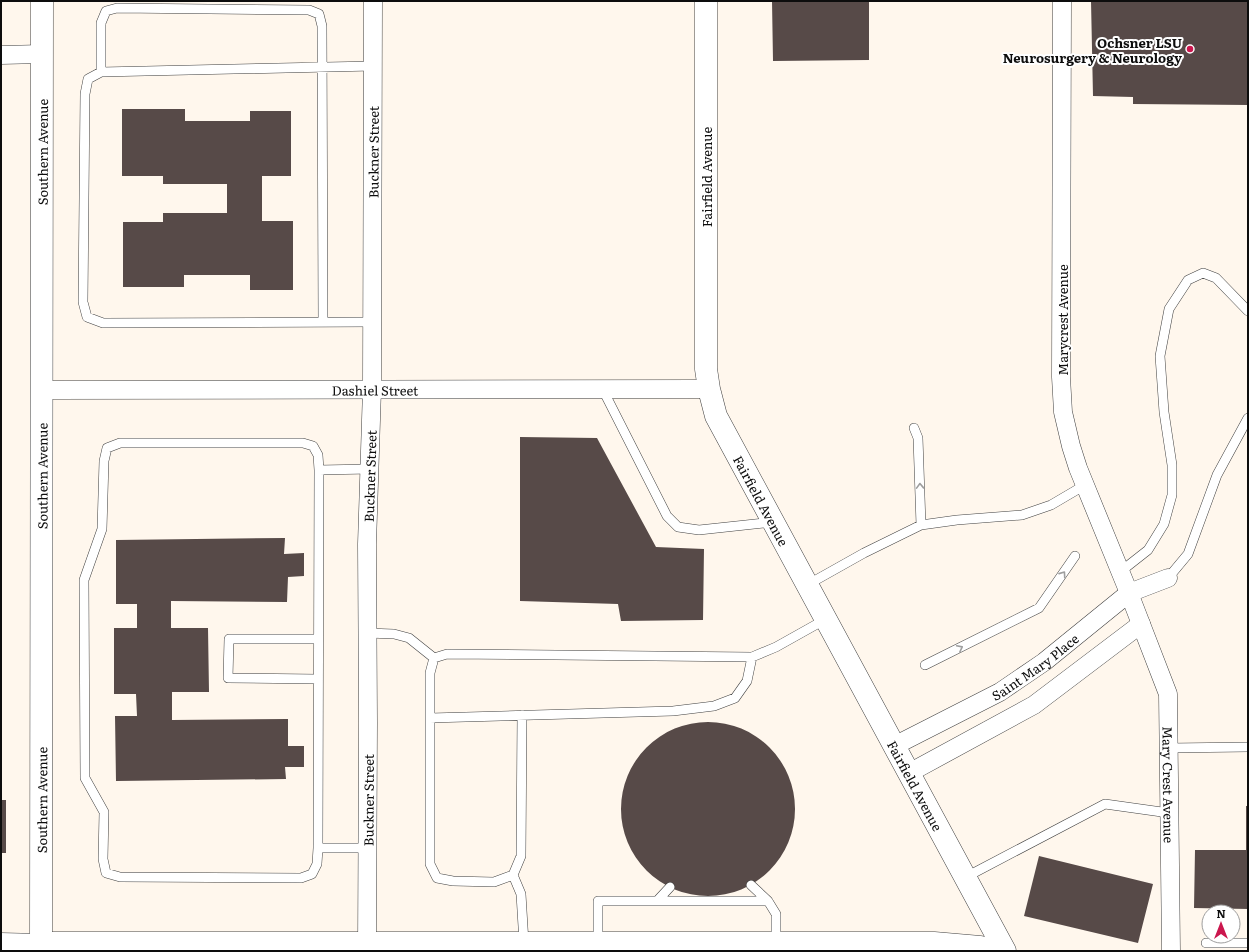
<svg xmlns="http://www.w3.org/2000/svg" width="1249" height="952" font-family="Literata,serif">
	<rect width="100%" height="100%" fill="#fff7ed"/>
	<path fill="#574a48" d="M772,1H869V60L773,61Z
		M1091,1H1248V105L1133,104V97L1093,96Z
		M122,109H185V121H250V111H291V176H262V221H293V290H250V275H184V287H123V222H163V213H227V184H163V176H122Z
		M520,437L597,438L656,547L704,549L703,620L621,621L618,604L520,601Z
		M285,538L284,554L304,553V576L288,577L287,602L171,601V628H208L209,692H172V720L288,719V746H304V767H285L286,779L116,781L115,716H137L136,694H114V628H137V604H116V540Z
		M621 809a87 87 0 1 1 174 0a87 87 0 1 1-174 0Z
		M1,800H6V853H1Z
		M1246,806H1248V909L1194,908L1195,850H1246Z
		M1039,856L1153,884L1138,943L1024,916Z"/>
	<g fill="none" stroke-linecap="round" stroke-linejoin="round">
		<defs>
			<path id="service" d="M101,72V23L106,11L117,8L309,10L319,14L322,26L323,322
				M373,322L103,323L87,317L83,302L85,94L88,79L101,72L373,66
				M603,390L667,516L678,527L699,530L773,522
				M914,428L918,438L921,525
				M1120,572L1148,550L1164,524L1172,495V465L1164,412L1160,356L1169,309L1188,280L1203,273L1216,278L1248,311
				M1168,578L1188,554L1217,475L1248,418
				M807,585L864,553L921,525L957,520L1022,515L1051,505L1085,485
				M367,633L394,634L409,638L434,658
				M318,639H229L228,678L318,679
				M925,665L1039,608L1075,556
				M522,715L521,856L513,875L494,882L453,881L437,878L430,864V673L434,658L447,654L752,657L776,647L826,619
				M430,718L673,711L714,706L735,698L747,681L752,657
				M1169,748L1248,747
				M318,848L317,864L312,874L301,878L120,877L106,873L103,859L104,812L85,778L84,580L102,529L104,461L107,448L120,443H303L313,446L318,455L319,470
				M367,848H318L319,470L370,469
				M513,875L521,894L524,943
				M966,877L1105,804L1169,813
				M751,885L768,901L776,914V943
				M657,901H768
				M598,943V901H657L670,887
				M1206,943H1248"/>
			<g id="minor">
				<path id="s1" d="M1062,1L1061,377L1063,412L1071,446L1078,468L1129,593L1168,694L1171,951"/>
				<path d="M1,55L42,54"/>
				<path id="s2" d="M41,390L709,389"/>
				<path id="s3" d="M894,746L1000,692L1044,662L1129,593L1168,578"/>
				<path d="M909,773L1034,705L1141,624"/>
				<path d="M1,942L41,943"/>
				<path id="s4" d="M367,951L368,723L367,544L372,389L373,1"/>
			</g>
			<g id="tertiary">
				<path id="s5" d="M706,1V369L709,389L716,416L1005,951"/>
				<path d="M41,943H934L980,947L997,951"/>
				<path id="s6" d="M41,951L42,1"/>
			</g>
		</defs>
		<use href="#service" stroke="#404040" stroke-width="10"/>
		<use href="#minor" stroke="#404040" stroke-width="19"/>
		<use href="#tertiary" stroke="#404040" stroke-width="23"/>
		<use href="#service" stroke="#fff" stroke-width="9"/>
		<use href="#minor" stroke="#fff" stroke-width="18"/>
		<use href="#tertiary" stroke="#fff" stroke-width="22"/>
	</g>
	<defs><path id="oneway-chevron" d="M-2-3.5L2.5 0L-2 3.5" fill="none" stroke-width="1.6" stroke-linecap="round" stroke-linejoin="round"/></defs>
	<g stroke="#9e9e9e">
		<use href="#oneway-chevron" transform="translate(920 486) rotate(-92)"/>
		<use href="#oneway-chevron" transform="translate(1063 574) rotate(-55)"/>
		<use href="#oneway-chevron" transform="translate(960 648) rotate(-27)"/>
	</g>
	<circle fill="#cb174e" stroke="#fff" stroke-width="1.5" cx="1190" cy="49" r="4"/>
	<g text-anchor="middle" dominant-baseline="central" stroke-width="4" stroke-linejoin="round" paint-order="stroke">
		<g font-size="13" font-weight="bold" fill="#0d0d0d" stroke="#fff" text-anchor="end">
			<text x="1182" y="42">Ochsner LSU<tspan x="1182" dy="15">Neurosurgery &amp; Neurology</tspan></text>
		</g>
		<g font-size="13" fill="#0d0d0d" stroke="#fff">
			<text stroke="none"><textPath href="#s6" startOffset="799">Southern Avenue</textPath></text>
			<text stroke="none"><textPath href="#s4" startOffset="799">Buckner Street</textPath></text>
			<text transform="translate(706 177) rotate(-90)">Fairfield Avenue</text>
			<text transform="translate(1062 320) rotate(-90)">Marycrest Avenue</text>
			<text stroke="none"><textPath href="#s2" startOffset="334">Dashiel Street</textPath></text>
			<text stroke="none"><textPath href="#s6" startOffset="475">Southern Avenue</textPath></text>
			<text stroke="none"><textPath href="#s4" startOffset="475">Buckner Street</textPath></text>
			<text stroke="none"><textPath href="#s5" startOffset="512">Fairfield Avenue</textPath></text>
			<text stroke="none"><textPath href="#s3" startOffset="162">Saint Mary Place</textPath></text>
			<text stroke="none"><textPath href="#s5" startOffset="836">Fairfield Avenue</textPath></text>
			<text stroke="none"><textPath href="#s1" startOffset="803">Mary Crest Avenue</textPath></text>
			<text stroke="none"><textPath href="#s6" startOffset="151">Southern Avenue</textPath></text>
			<text stroke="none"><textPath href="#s4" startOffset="151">Buckner Street</textPath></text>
		</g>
	</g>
	<rect width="1249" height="952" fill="none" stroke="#0d0d0d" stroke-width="4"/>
	<g transform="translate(1221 924)"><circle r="19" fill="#ffffff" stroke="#9e9e9e"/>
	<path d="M0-3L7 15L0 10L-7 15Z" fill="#cb174e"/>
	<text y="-6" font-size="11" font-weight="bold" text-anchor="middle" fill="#0d0d0d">N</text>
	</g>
</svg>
